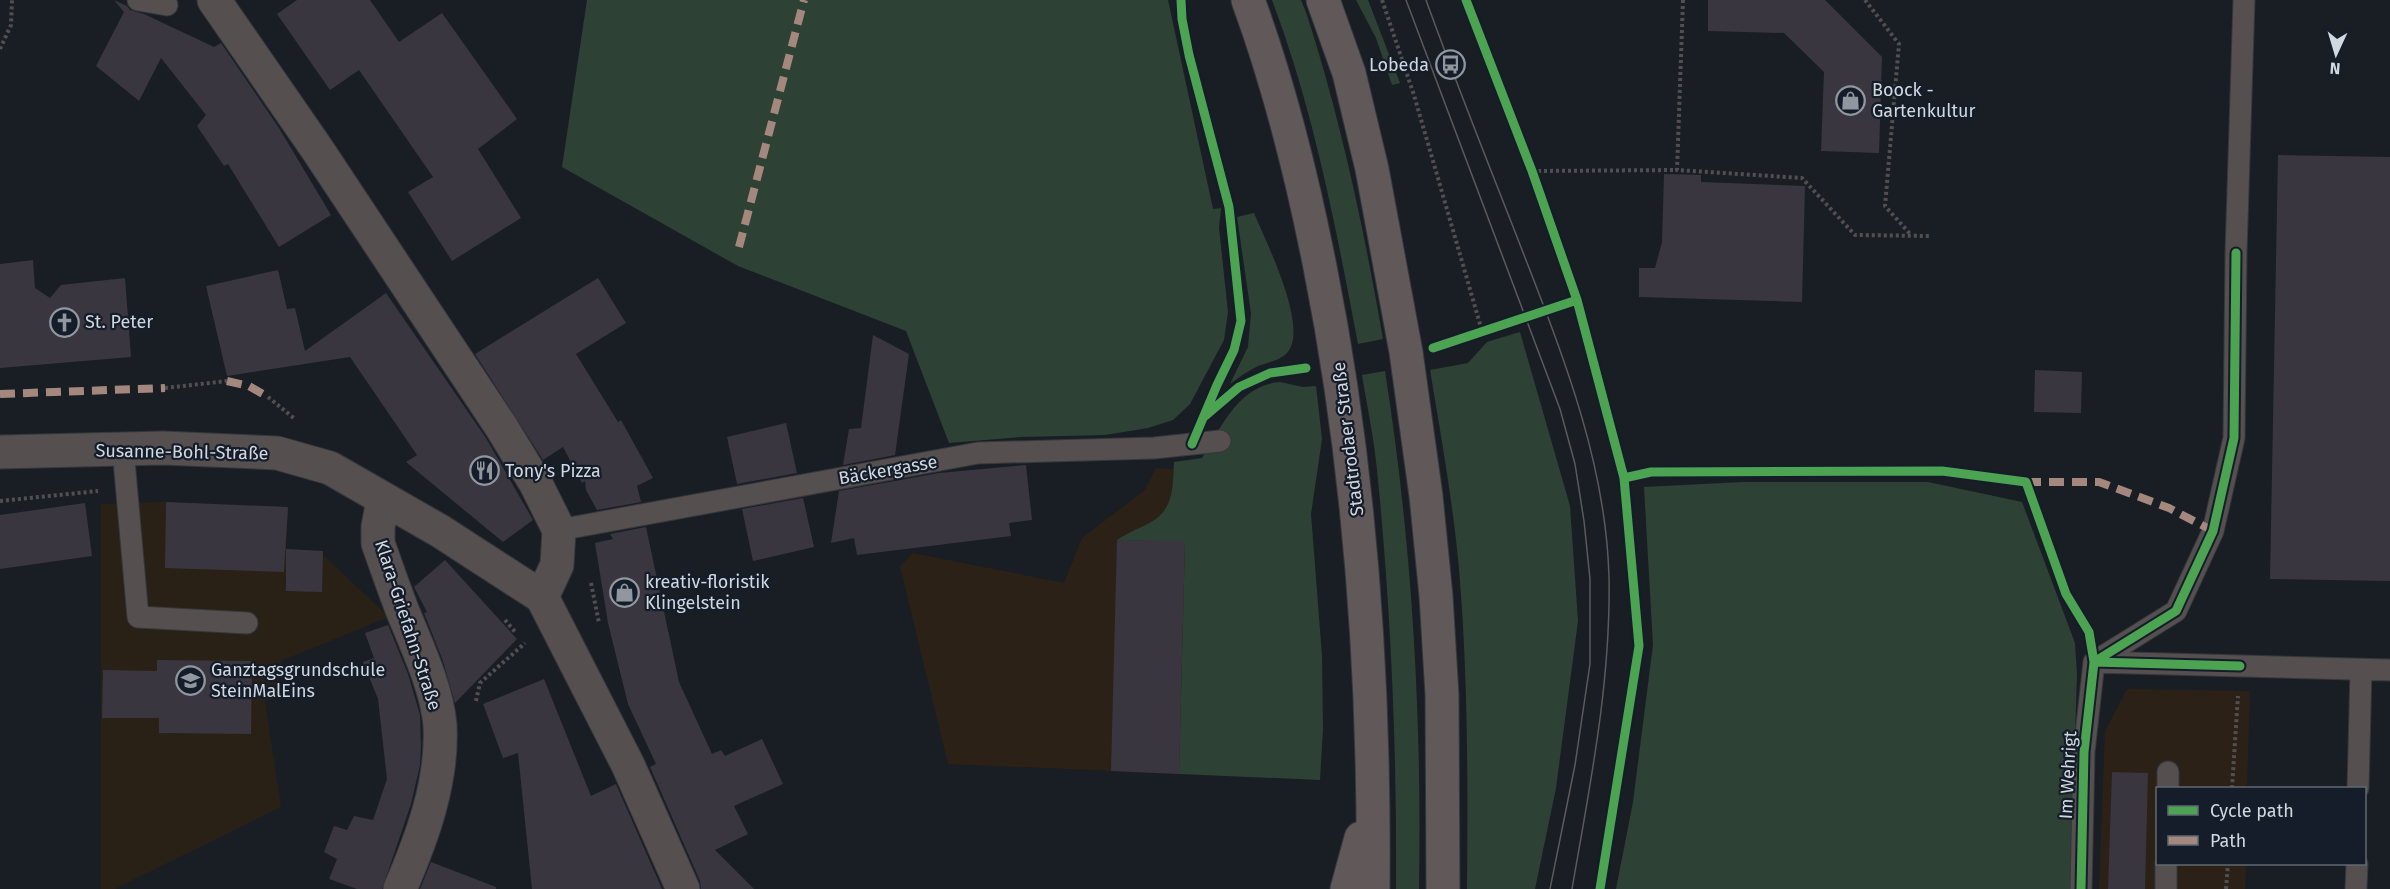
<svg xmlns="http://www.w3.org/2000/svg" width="2390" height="889" font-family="'Fira Sans',sans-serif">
	<rect width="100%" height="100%" fill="#191e24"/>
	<path fill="#2c2117" d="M1156,468L1224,472L1287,778L948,764L900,566L913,553L1064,583L1082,538L1145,490Z
		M2127,689L2250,691L2247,788H2158V864H2246L2245,889H2099L2105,731Z"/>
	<path fill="#292115" d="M166,502L288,507L286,549L323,551V555L389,617L281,661L278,700H265L281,807L115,889H101V504Z"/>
	<path fill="#2d4234" d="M587,0H1168L1213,209L1221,208L1219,228L1228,312L1224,340L1190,404L1173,420L1148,428L1105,435L1020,437L949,443L906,331L738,266L562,167Z
		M1272,0H1301L1307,15C1341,121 1364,229 1383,339L1358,344C1336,228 1314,111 1272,0Z
		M1356,0H1368L1400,83L1392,85L1376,38Z
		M1254,213C1265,240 1310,328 1287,353C1279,361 1268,362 1258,366C1248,371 1239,377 1230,384L1248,347L1251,313L1237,217Z
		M1520,332L1570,506L1578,621L1556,788L1535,889H1467C1468,783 1468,675 1459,569C1453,502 1441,436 1430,370L1468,363L1487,342Z
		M1385,371C1412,542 1422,715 1419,889H1396C1397,749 1391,609 1377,470C1374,438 1367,406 1362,375Z
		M1280,382L1303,387L1316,386L1322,439L1311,514L1322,656L1323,729L1320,780L1179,774L1185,542L1117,540C1130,531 1139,529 1151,522C1174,510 1173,485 1174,462L1202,458C1221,427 1239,385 1280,382Z
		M1743,482H1928L2022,502L2075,643L2077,674L2070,889H1616L1633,802L1653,645L1644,487Z"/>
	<path fill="#393640" d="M114,0L127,6L130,10L144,14L214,47L221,43L279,128L331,215L279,247L228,164L224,166L197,126L206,115L161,58L139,101L96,66L124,12Z
		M297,0H370L399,42L442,13L517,119L478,149L521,218L452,261L408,192L433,177L359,70L330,90L277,14Z
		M1708,0H1825L1882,57L1879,153L1821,151L1824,72L1784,33L1708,31Z
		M2278,155L2390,157V581L2270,579Z
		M1664,174L1701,175V182L1805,186L1802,302L1639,297V268H1655L1662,242Z
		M33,260L35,288L50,298L61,285L125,278L131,357L0,368V264Z
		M278,270L287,309L295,308L305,351L386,293L486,438L533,520L503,542L406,462L417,455L350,357L227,376L206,286Z
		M598,278L626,323L576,354L618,422L621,420L653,478L637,486L641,502L597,510L586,490L585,481L582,483L563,447L543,460L475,354Z
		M873,335L909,354L895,455L843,465L849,429L861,428Z
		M2035,370L2082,372L2081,413L2034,412Z
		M786,423L797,473L737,484L727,437Z
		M1026,465L1032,520L1009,523L1011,536L857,555L854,538L831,543L839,491L939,473Z
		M803,498L814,547L753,561L742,509Z
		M166,502L288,507L284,572L165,568Z
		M85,503L92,556L0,569V515Z
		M646,527L679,682L712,754L721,750L725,756L762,739L783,784L734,806L748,834L715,850L754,889H701L700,881L650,767L656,764L628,704L608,623L595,543L613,539L610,534Z
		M1117,540L1185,541L1179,774L1111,771Z
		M286,549L323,551L322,592L286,591Z
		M445,560L517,639L455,703L443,661L424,613L427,612L414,587Z
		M388,625L408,674L420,715L421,745L420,765L411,804L382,889H357L329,879L337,859L324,852L334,826L347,830L354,816L373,820L387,779L378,699L363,662L374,658L365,633Z
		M157,660L252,661L251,734L159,733V718H102L103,670L157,671Z
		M544,679L591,796L616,784L662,889H532L518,753L503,758L483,704Z
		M2112,772L2148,773L2145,889H2108Z
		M431,862L496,887V889H420Z"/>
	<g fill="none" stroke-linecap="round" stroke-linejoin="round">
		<defs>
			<path id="lane" d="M138,0L167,5
				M123,449L138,617L247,623
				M559,530L978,453L1154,448L1220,441
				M2094,662L2176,611L2213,531L2234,438L2236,253L2244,0
				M2094,662L2390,670
				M2168,788V772
				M2358,788L2361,670
				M2081,889L2084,752L2094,662
				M2166,889V864
				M2356,889L2357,864"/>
			<path id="street" d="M214,0L317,149L502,428L536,484L559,530L557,565L542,597
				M0,452L163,448L277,453L330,468L440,531L542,597
				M383,500L378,527V543C386,566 394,589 403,612C417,646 437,689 440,725C443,782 422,838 400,889
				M542,597L628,765L683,889"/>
			<path id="primary" d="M1248,0C1280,87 1302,176 1320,267C1361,472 1375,680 1373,889
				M1323,0L1349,73L1372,169L1406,352L1426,496L1436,596L1442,695L1443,889
				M1347,889L1361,838"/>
		</defs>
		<use href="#lane" stroke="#34383d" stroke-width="23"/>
		<use href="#street" stroke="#34383d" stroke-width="35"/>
		<use href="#primary" stroke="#34383d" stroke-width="35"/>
		<path stroke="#524f52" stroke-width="4" stroke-dasharray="3 3" stroke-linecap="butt" d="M1382,0L1414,95L1482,331
			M1683,0L1677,170L1802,178L1855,235L1929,236
			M1865,0L1899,44L1885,206L1911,235
			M0,49L11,25L12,0
			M1532,171L1677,170
			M165,388L227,381
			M268,397L295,419
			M0,501L98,491
			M591,583L599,623
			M505,620L516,633
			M476,701L480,683L525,643
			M2232,788L2238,696
			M2226,889L2228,864"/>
		<use href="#lane" stroke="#554f50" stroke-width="21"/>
		<use href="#street" stroke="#554f50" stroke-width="33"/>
		<use href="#primary" stroke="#605859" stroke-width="33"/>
		<path stroke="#5b5a5c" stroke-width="1.5" d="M1406,0L1560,409L1575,464L1584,521L1590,579V664L1575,765L1550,889
			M1426,0C1457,86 1491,170 1524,255C1564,358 1606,464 1609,577C1611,682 1590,785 1572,889"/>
		<path stroke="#a5887d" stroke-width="8" stroke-dasharray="15 8" stroke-linecap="butt" d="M739,247L804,0
			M227,381L249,386L268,397
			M0,394L165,388
			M2026,482H2099L2169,508L2213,531"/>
		<defs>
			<path id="cycleway" d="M1181,0L1182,19L1189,55L1229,207L1241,321L1234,350L1217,385L1192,444
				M1466,0L1532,171L1577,300L1624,478L1639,646L1600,889
				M1433,348L1577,300
				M1205,416L1239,387L1270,373L1306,368
				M1624,478L1651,472L1942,471L2026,482L2066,594L2089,632L2094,662L2084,752L2081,889
				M2094,662L2176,611L2213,531L2234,438L2236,253
				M2094,662L2240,666"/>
		</defs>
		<use href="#cycleway" stroke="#141d29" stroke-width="13"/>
		<use href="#cycleway" stroke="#4ca352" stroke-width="9"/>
	</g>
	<defs>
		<symbol id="bus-ring" viewBox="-11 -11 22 22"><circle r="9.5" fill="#141d29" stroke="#91979e" stroke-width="1.5"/><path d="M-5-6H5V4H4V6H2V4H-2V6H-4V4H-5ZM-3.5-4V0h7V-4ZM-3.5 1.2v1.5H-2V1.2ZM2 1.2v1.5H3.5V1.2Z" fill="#91979e"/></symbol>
		<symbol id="shop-ring" viewBox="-11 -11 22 22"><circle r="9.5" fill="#141d29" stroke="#91979e" stroke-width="1.5"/><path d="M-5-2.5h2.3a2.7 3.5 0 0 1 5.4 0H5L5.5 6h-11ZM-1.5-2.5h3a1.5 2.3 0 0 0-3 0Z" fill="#91979e"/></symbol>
		<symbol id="church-ring" viewBox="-11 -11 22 22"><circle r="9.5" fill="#141d29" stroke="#91979e" stroke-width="1.5"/><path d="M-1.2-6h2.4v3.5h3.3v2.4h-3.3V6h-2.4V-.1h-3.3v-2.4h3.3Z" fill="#91979e"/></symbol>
		<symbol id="restaurant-ring" viewBox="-11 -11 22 22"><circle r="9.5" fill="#141d29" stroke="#91979e" stroke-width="1.5"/><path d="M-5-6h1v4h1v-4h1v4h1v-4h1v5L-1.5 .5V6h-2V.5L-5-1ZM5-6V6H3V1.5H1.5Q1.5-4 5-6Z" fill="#91979e"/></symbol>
		<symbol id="school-ring" viewBox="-11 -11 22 22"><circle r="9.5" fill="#141d29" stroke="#91979e" stroke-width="1.5"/><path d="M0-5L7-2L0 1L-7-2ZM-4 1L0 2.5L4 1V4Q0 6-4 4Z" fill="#91979e"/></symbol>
	</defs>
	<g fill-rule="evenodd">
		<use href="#bus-ring" x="1434" y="48" width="33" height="33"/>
		<use href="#shop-ring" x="1834" y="84" width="33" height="33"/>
		<use href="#church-ring" x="48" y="306" width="33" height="33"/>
		<use href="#restaurant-ring" x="468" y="454" width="33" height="33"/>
		<use href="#shop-ring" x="608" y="576" width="33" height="33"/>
		<use href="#school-ring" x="174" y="664" width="33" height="33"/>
	</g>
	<g text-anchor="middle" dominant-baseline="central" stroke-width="4.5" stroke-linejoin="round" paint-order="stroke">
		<g font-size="18" fill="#d1d8df" stroke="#141d29" text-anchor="start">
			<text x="1429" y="65" text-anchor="end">Lobeda</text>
			<text x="1872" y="90">Boock -<tspan x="1872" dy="21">Gartenkultur</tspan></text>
			<text x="85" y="322">St. Peter</text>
			<text x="505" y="471">Tony's Pizza</text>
			<text x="645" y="582">kreativ-floristik<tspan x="645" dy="21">Klingelstein</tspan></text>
			<text x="211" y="670">Ganztagsgrundschule<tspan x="211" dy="21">SteinMalEins</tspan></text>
		</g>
		<g font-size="18" fill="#d1d8df" stroke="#141d29">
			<text transform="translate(1348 439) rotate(-97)">Stadtrodaer Straße</text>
			<text transform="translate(182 452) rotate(1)">Susanne-Bohl-Straße</text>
			<text transform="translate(888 470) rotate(-10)">Bäckergasse</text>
			<text transform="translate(408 625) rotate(72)">Klara-Griefahn-Straße</text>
			<text transform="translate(2068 775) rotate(-87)">Im Wehrigt</text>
		</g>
	</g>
	<rect x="2156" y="787" width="210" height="78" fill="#141d29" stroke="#606872" stroke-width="1.5"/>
	<rect x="2168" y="806" width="30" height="9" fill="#4ca352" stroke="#606872" stroke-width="1.5"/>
	<text x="2210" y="817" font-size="18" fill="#d1d8df">Cycle path</text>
	<rect x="2168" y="836" width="30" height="9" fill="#a5887d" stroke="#606872" stroke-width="1.5"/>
	<text x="2210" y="847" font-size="18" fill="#d1d8df">Path</text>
	<g transform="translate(2336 54) rotate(184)" stroke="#141d29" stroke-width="4.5" paint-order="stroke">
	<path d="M0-4.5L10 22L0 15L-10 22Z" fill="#d1d8df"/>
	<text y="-9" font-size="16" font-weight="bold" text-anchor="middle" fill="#d1d8df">N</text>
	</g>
</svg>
